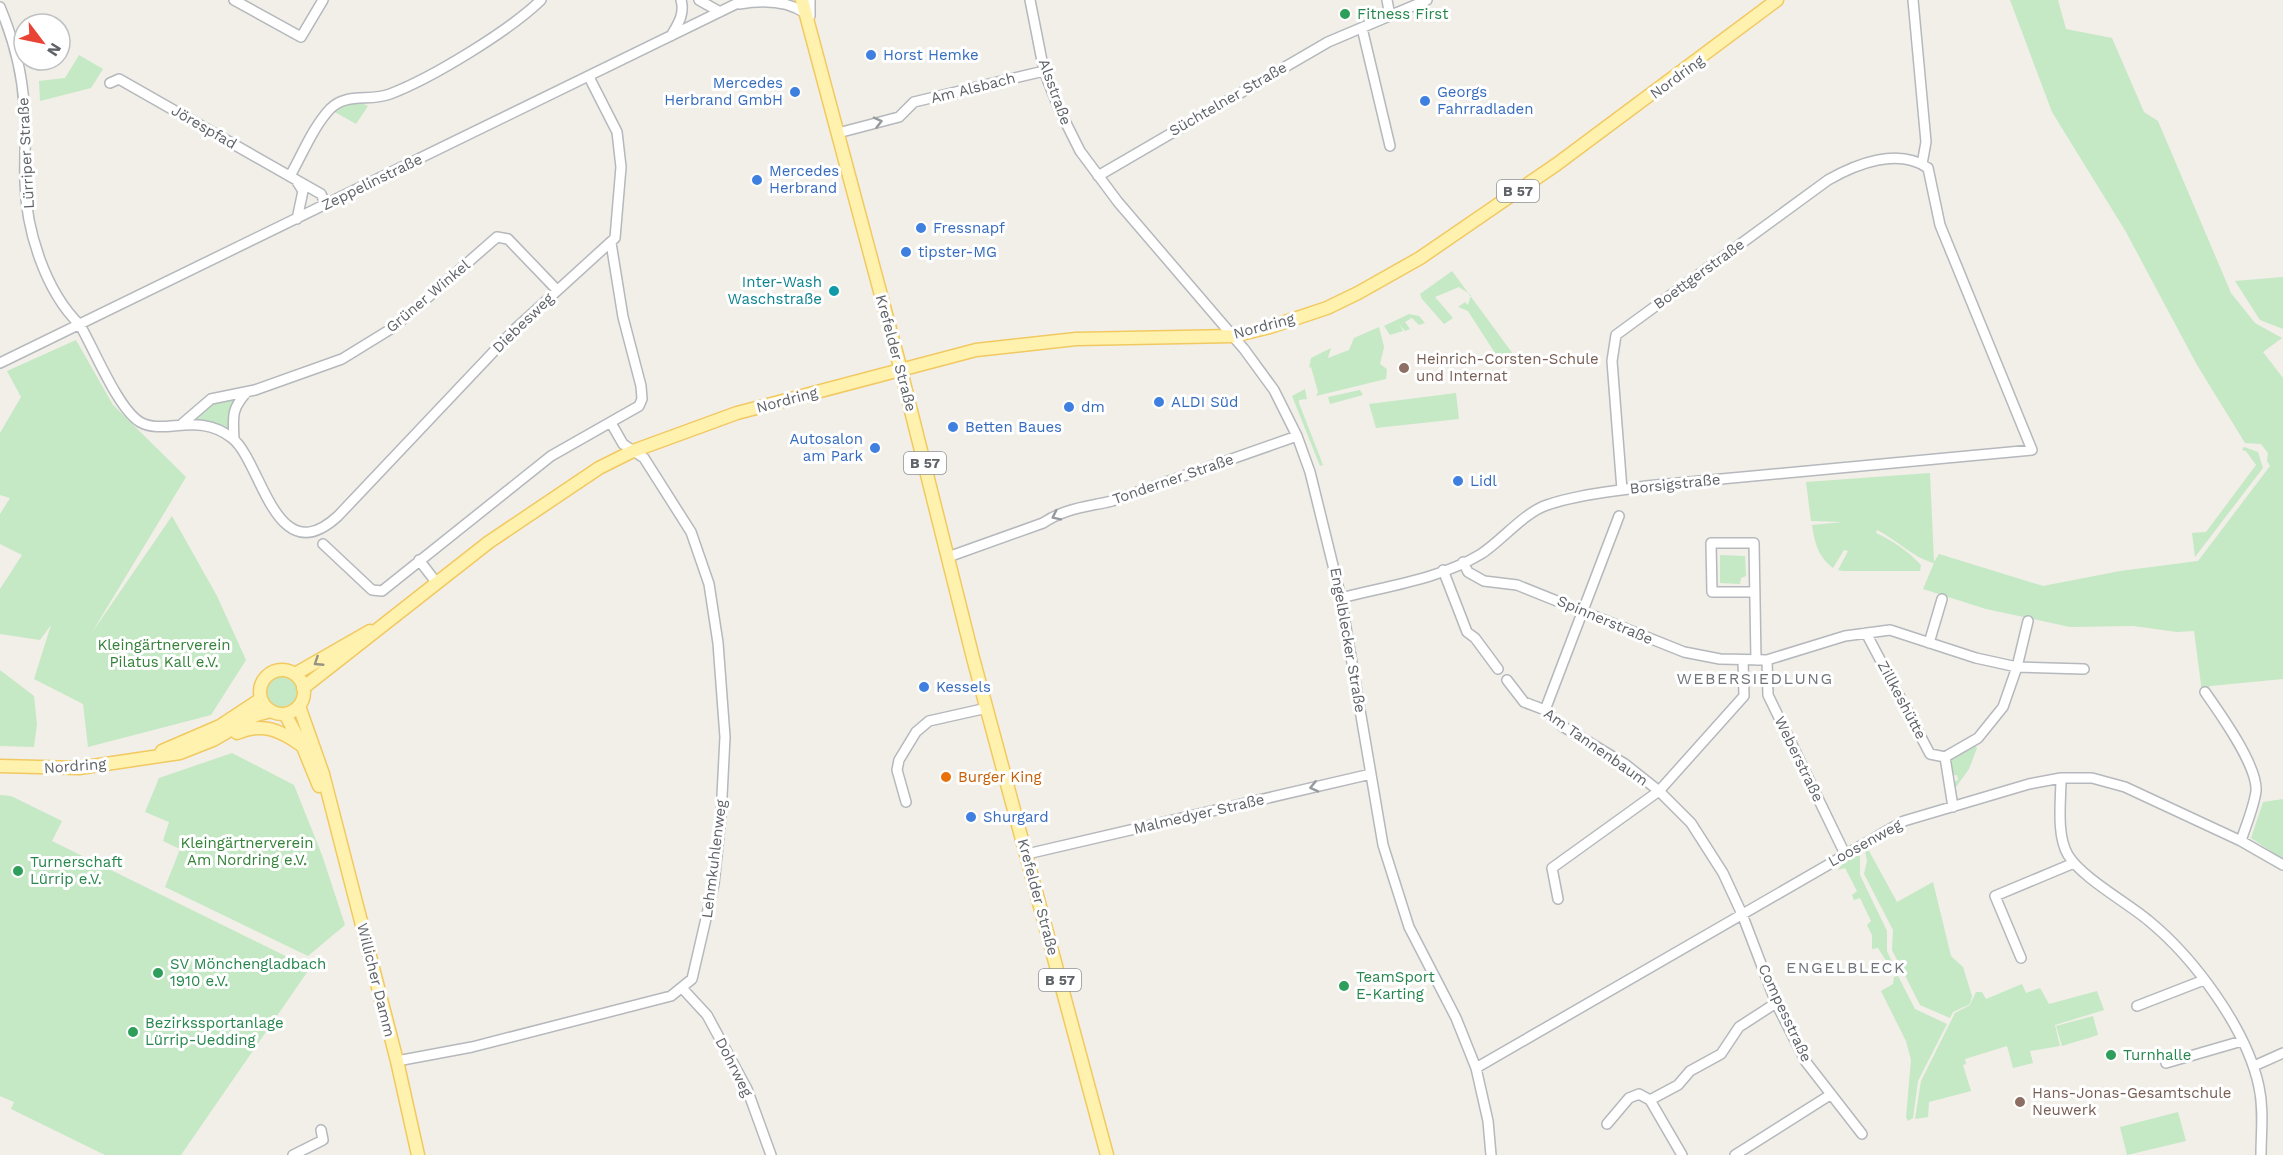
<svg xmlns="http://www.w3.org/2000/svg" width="2283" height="1155" font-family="'Work Sans',sans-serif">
	<rect width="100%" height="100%" fill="#f1efe8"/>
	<path fill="#c5e8c5" d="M2010,0H2058L2066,29L2112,38L2144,112L2158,121L2231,293L2255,323L2282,338L2263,352L2283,378V679L2210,686L2202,692L2194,631L2177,632L2133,626L2070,627L1986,609L1923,589L1934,563C1914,558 1897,540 1877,530L1876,533C1893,541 1907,550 1921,565L1920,571H1843L1838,570L1848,551L1844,550L1833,568C1818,556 1815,544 1812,525L1843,522L1811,521L1806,482L1930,473L1934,562L1939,554L2043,586L2120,571L2198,561L2270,466L2267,461L2268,453L2261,444L2245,443L2197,365L2126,232L2052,112Z
		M79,55L103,69L91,88L40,101L39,81L65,78Z
		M359,102L368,106L356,124L333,111L340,105Z
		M1452,271L1516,358L1504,367L1468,311L1458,307L1465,302L1468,305L1471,295L1459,287L1435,297L1453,318L1444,324L1422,299L1420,294Z
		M2283,277V329L2260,320L2235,281Z
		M1409,314L1419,316L1425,323L1419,325L1412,318L1405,322L1410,329L1405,331L1399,324L1403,331L1390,335L1384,326Z
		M1379,327L1384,347L1380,364L1387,369L1386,379L1316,396L1318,392L1311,367L1309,368L1311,358L1331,348L1328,358L1349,350L1354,338Z
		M76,340L113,405L186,477L91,634L172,516L217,596L246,660L211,715L88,747L83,704L34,679L51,625L40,640L0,634V589L22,555L0,544V514L10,498L0,495V433L21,397L7,371Z
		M1305,389L1307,399L1299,400V403L1323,465L1320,466L1292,396Z
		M1360,390L1363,395L1330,404L1328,397Z
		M1456,393L1459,419L1376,428L1369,404Z
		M231,399L233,400L229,430L227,432L211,422L196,419L195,417L209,405Z
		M2244,447L2258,452L2263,468L2195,557L2192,533L2206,532L2256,465L2246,451L2242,450Z
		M1720,555L1745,556L1746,576L1741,578L1740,584L1720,583Z
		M0,670L34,696L37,724L34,747L0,746Z
		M267 692a15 15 0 1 1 30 0a15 15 0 1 1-30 0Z
		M1975,745L1977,748L1969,769L1956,787L1953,782L1958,780L1957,775L1952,776L1949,759Z
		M232,753L294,785L322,855L345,925L308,956L165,887L180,849L163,841L169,822L145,812L159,778Z
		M0,795L11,796L62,821L52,841L310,968L181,1155H105L11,1109L14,1102L0,1096Z
		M2283,799V859L2251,838L2263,802Z
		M1868,849L1897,902L1933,882L1951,956L1963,967L1972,996L1970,1004L1953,1012L1950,1018L1920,1005L1892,950L1893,930L1864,874L1867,861L1865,851Z
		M1860,854V875L1887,931V951L1896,971L1893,974L1881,968L1888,964L1878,948L1872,949V935L1867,925L1871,921L1860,898L1854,900L1852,895L1857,891L1845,868L1838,870L1842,864Z
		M1898,976L1915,1009L1947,1024L1918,1081L1913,1118L1908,1121L1906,1117L1911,1060L1906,1041L1881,991L1893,984L1894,977Z
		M2022,984L2026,993L2040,988L2049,1004L2097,991L2104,1010L2055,1025L2060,1046L2030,1051L2033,1063L2013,1068L2007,1046L1965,1059L1966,1064L1963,1065L1971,1091L1929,1102L1928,1117L1915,1119L1921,1081L1955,1013L1970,1005L1976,992H1982L1986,999Z
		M2093,1016L2098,1035L2062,1046L2056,1026Z
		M2178,1112L2186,1141L2127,1155L2120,1127Z"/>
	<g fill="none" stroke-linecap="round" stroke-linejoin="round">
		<defs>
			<path id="minor" d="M234,0L301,37L323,0
				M699,0L720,12
				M1030,0L1044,71L1059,109L1080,151L1118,202L1244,349L1274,390L1297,436L1310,472L1341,598L1383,845L1409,927L1456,1018L1476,1068L1488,1121L1491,1155
				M1387,0L1390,16
				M1913,0L1926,142L1922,164
				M739,4C762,0 786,0 805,13
				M0,7C13,38 22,71 24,105C27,131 24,156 25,182C26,230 45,291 80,325C94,349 118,409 140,422C164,436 198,411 232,438C262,461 275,574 338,516L514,330L615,238L621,167L617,132L589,77
				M810,16V0
				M1362,28L1390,146
				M671,36C678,24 685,14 681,0
				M110,83L119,79L321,194L326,205
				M838,133L899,117L914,102L1044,71
				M290,176C302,155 313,127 330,109C346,92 370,102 390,94C432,78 509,31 541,0
				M1098,176L1328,42L1427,0
				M296,180L303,191L297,219
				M0,363L744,0
				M183,423L211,399L255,390L342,359L394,327L497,237L508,239L557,290
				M234,439C233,417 231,409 247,392
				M323,544L372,590L382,591L551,456L639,406L642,399L641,386L623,317L611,243
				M948,557L1043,523C1065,508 1087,507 1112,501L1297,436
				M419,560L436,582
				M1463,562L1468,572L1484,581L1517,585L1684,652L1720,659L1767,660L1845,636L1890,630L1976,658L2017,667L2003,707L1978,738L1945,757
				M1443,570L1467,632L1475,638L1498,669
				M1755,592H1712L1711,543H1754L1756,660
				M1341,598C1387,586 1440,579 1481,554C1501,541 1525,512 1547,505C1579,494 1613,492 1646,486L2032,450L1940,225L1928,168C1898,147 1856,164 1828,180L1616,335L1612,361L1622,490
				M2028,621L2017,667L2084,669
				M1866,633L1930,754L1945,757L1953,807
				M1929,643L1942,599
				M1767,660L1768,695L1845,854
				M1507,680L1524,702L1545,710L1562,726L1625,764L1659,791L1691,823L1723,873L1742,914L1776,1003L1806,1062L1862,1134
				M2205,692C2219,712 2258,766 2256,791C2254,807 2246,825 2241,841
				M1545,710L1619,516
				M2061,778C2061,800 2056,835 2068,855C2082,878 2128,903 2149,921C2194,958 2247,1029 2259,1087C2264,1110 2261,1132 2261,1155
				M906,802L897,770L899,760L916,732L929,721L987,708
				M1027,854L1371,774
				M1558,899L1552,868L1659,791L1744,696L1743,660
				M2021,958L1995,896L2074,863
				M682,988L707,1015L747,1089L771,1155
				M2137,1006L2204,980
				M397,1061L472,1047L671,996L692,979L714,884L721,816L725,737L718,643L709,584L691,532L644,458L623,444L611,423
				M2166,1063L2242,1041
				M2254,1066L2283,1053
				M1476,1068L1904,821L2029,784L2061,778H2092L2125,787L2241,841L2283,865
				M1650,1100L1678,1085L1690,1071L1721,1054L1739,1027L1776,1003
				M1607,1124L1629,1098L1639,1094L1650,1100L1682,1155
				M293,1155L323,1140L321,1130
				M1735,1155L1830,1095"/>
			<path id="major" d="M802,0L897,355L973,658L1107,1155
				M260 692a22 22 0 1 1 44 0a22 22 0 1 1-44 0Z
				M295,674L370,631
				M303,688L489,542L599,468L633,451L737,413L976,350L1076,339L1233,336L1270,327L1327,308L1358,293L1420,258L1557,164L1777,0
				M299,706L323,774L397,1061L418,1155
				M285,714L303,747L319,786
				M237,733C262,722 280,730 301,745
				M162,751L220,726L261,699
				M0,766L79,768L180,753L213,740L256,715L271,711"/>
		</defs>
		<use href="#minor" stroke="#b5b8bc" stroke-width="12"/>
		<use href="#major" stroke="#f2c960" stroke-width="15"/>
		<use href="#minor" stroke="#fff" stroke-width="9"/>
		<use href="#major" stroke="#fff2af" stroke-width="12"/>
	</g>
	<defs><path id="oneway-chevron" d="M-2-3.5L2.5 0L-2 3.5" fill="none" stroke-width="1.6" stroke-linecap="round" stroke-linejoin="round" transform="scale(1.5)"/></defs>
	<g stroke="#979a9d">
		<use href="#oneway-chevron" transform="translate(878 122) rotate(-14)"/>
		<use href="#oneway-chevron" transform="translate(1056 516) rotate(154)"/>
		<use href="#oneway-chevron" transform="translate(1314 787) rotate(167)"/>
	</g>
	<use stroke="#979581" href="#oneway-chevron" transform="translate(318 662) rotate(147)"/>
	<g fill="#2e9e5b" stroke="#fff" stroke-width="2">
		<circle cx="1345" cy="14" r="6"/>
		<circle cx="18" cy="871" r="6"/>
		<circle cx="158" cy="973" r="6"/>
		<circle cx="1344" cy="986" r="6"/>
		<circle cx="133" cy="1032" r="6"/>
		<circle cx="2111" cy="1055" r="6"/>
	</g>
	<g fill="#3f7fe0" stroke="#fff" stroke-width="2">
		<circle cx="871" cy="55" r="6"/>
		<circle cx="795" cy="92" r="6"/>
		<circle cx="1425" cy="101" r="6"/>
		<circle cx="757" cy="180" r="6"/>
		<circle cx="921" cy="228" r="6"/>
		<circle cx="906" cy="252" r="6"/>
		<circle cx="1159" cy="402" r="6"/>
		<circle cx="1069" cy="407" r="6"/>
		<circle cx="953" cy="427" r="6"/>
		<circle cx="875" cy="448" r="6"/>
		<circle cx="1458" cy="481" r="6"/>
		<circle cx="924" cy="687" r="6"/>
		<circle cx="971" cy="817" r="6"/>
	</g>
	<circle fill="#0f9aa8" stroke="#fff" stroke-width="2" cx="834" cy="291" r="6"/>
	<g fill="#8d6e63" stroke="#fff" stroke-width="2">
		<circle cx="1404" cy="368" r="6"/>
		<circle cx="2020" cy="1102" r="6"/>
	</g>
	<circle fill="#e8710a" stroke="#fff" stroke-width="2" cx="946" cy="777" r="6"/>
	<g text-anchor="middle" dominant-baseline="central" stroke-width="6" stroke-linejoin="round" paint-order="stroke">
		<g fill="#fff" stroke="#8f9295" stroke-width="1.5">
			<rect x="1497" y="180" width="42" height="22" rx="4.5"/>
			<rect x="904" y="452" width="42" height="22" rx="4.5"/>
			<rect x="1039" y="969" width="42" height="22" rx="4.5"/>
		</g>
		<g font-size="14" font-weight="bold" fill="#5f6368">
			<text x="1518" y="191">B 57</text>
			<text x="925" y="463">B 57</text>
			<text x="1060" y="980">B 57</text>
		</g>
		<g font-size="15" fill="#27864d" stroke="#fff" text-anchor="start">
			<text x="1357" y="14">Fitness First</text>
			<text x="30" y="862">Turnerschaft<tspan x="30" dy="17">Lürrip e.V.</tspan></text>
			<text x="170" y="964">SV Mönchengladbach<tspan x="170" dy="17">1910 e.V.</tspan></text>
			<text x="1356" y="977">TeamSport<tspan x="1356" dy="17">E-Karting</tspan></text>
			<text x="145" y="1023">Bezirkssportanlage<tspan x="145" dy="17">Lürrip-Uedding</tspan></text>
			<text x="2123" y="1055">Turnhalle</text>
		</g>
		<g font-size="15" fill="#366cbe" stroke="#fff" text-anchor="start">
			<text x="883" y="55">Horst Hemke</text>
			<text x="783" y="83" text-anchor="end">Mercedes<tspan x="783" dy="17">Herbrand GmbH</tspan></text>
			<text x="1437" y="92">Georgs<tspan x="1437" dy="17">Fahrradladen</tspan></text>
			<text x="769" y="171">Mercedes<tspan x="769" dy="17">Herbrand</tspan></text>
			<text x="933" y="228">Fressnapf</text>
			<text x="918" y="252">tipster-MG</text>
			<text x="1171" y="402">ALDI Süd</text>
			<text x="1081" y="407">dm</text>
			<text x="965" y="427">Betten Baues</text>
			<text x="863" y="439" text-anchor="end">Autosalon<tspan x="863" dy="17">am Park</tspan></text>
			<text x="1470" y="481">Lidl</text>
			<text x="936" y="687">Kessels</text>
			<text x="983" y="817">Shurgard</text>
		</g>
		<g font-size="15" fill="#5f6368" stroke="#fff">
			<text transform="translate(1677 77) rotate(-36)">Nordring</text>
			<text transform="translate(973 88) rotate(-14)">Am Alsbach</text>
			<text transform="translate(1055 92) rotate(70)">Alsstraße</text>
			<text transform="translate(1228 99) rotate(-30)">Süchtelner Straße</text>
			<text transform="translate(204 127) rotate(30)">Jörespfad</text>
			<text transform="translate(26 153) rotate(-93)">Lürriper Straße</text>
			<text transform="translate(372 182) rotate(-26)">Zeppelinstraße</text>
			<text transform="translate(1699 274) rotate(-36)">Boettgerstraße</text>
			<text transform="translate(428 296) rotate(-40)">Grüner Winkel</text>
			<text transform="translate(523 323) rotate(-44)">Diebesweg</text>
			<text transform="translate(1264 326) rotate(-15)">Nordring</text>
			<text transform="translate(896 353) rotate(75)">Krefelder Straße</text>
			<text transform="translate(787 400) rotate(-15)">Nordring</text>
			<text transform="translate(1173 479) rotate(-19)">Tonderner Straße</text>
			<text transform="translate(1675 484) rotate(-6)">Borsigstraße</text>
			<text transform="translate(1605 620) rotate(23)">Spinnerstraße</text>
			<text transform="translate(1348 640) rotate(80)">Engelblecker Straße</text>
			<text transform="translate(1902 700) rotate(62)">Zillkeshütte</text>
			<text transform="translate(1596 747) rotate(35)">Am Tannenbaum</text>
			<text transform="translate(1799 759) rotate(64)">Weberstraße</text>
			<text transform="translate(75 766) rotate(-4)">Nordring</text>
			<text transform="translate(1199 814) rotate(-13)">Malmedyer Straße</text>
			<text transform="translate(1865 843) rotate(-29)">Loosenweg</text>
			<text transform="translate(714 859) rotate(-83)">Lehmkuhlenweg</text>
			<text transform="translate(1038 897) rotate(75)">Krefelder Straße</text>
			<text transform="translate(376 980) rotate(76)">Willicher Damm</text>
			<text transform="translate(1785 1013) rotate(65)">Compesstraße</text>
			<text transform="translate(734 1067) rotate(63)">Dohrweg</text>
		</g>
		<g font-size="15" fill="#0d838f" stroke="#fff" text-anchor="end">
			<text x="822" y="282">Inter-Wash<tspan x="822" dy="17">Waschstraße</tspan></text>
		</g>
		<g font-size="15" fill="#785e54" stroke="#fff" text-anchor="start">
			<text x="1416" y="359">Heinrich-Corsten-Schule<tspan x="1416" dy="17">und Internat</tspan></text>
			<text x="2032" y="1093">Hans-Jonas-Gesamtschule<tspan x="2032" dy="17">Neuwerk</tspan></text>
		</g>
		<g font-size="15" fill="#348238" stroke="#fff">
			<text x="164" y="645">Kleingärtnerverein<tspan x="164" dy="17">Pilatus Kall e.V.</tspan></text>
			<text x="247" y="843">Kleingärtnerverein<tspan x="247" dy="17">Am Nordring e.V.</tspan></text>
		</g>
		<g font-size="15" fill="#c56008" stroke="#fff" text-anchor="start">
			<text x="958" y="777">Burger King</text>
		</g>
		<g font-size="16" letter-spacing="1.5" fill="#70757a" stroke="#fff">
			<text x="1755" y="678">WEBERSIEDLUNG</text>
			<text x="1846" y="967">ENGELBLECK</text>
		</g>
	</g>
	<g transform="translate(42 42) rotate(122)"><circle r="28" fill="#ffffff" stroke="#bfc1c3" stroke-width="1.5"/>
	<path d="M0-4.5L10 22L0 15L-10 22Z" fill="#ea4335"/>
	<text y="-9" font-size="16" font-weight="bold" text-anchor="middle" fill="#5f6368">N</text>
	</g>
</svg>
